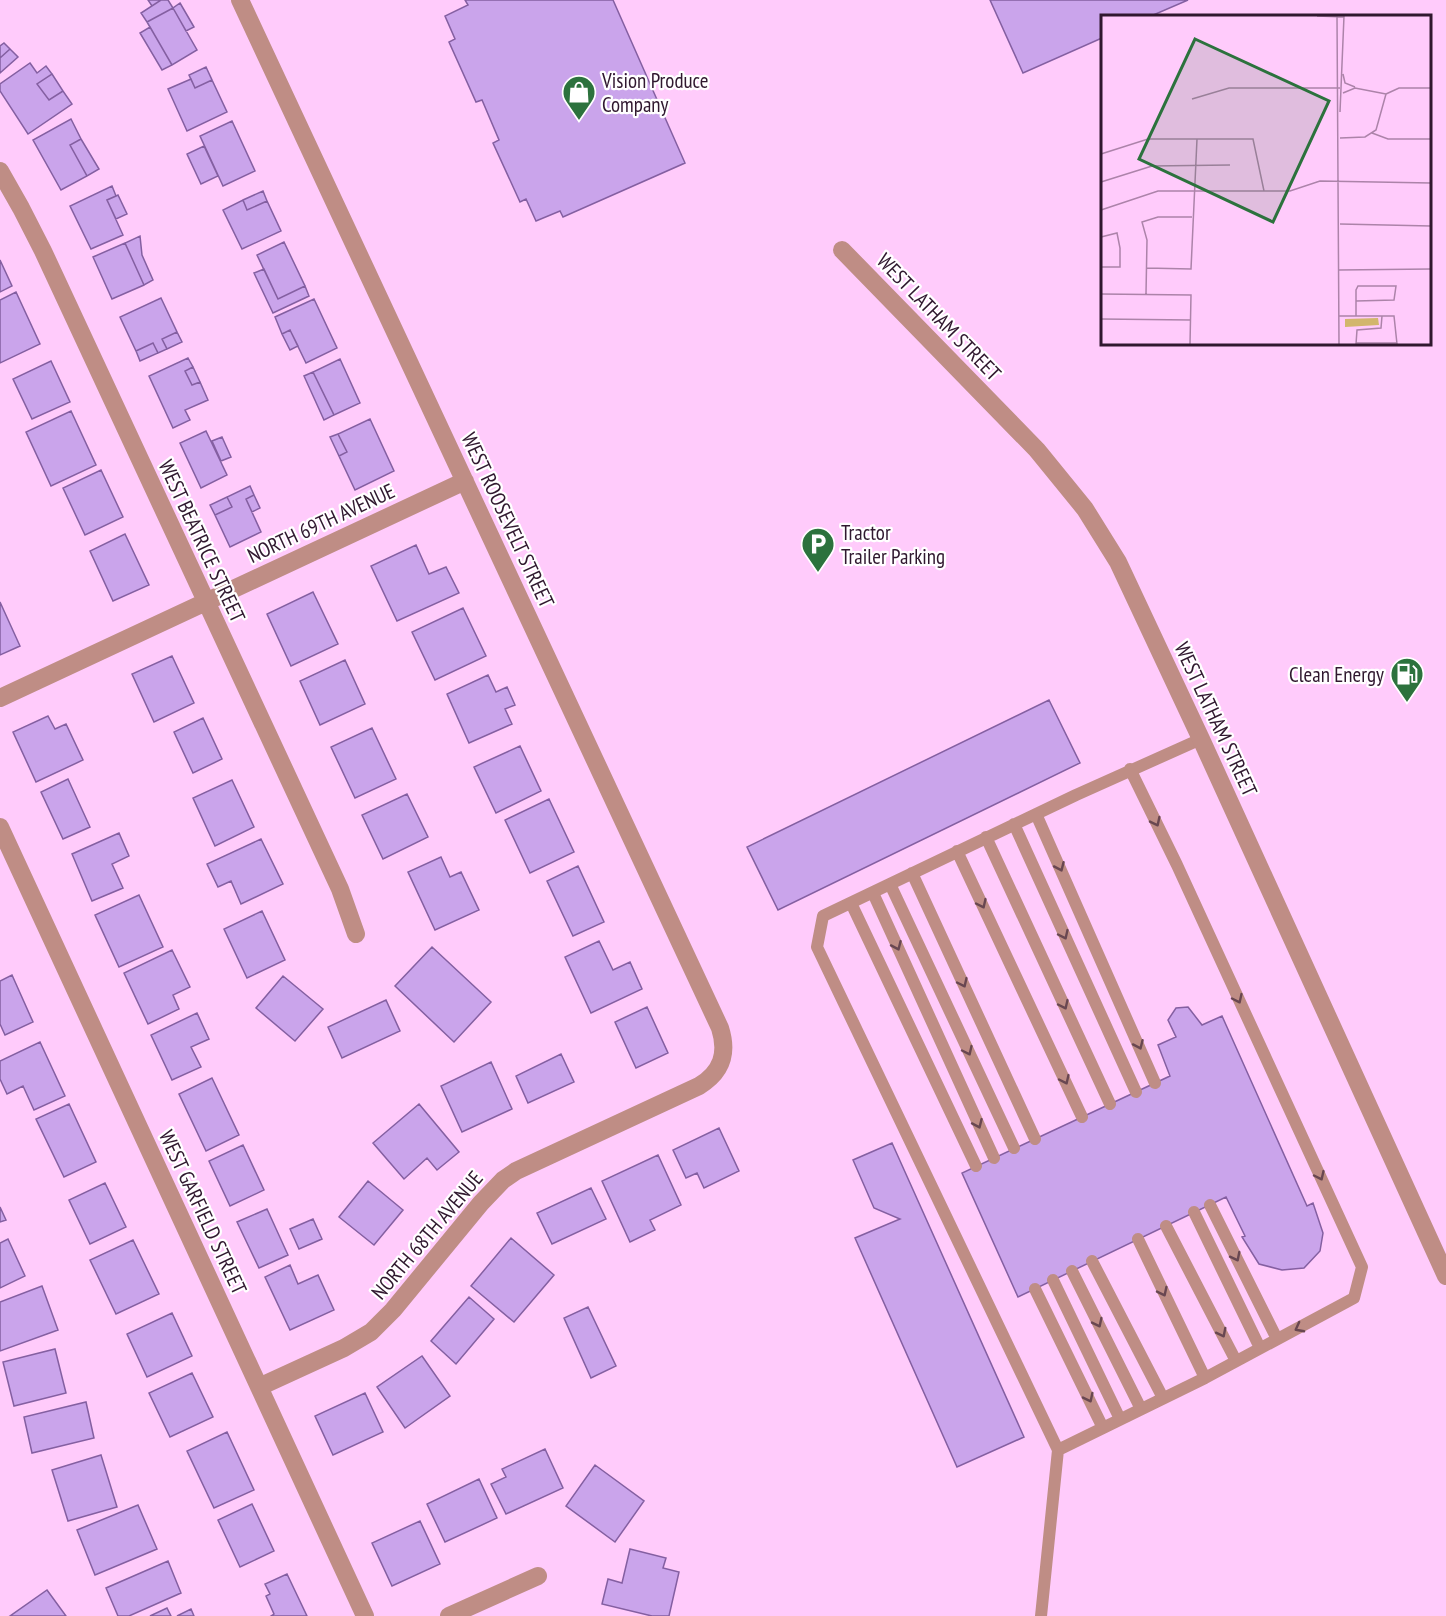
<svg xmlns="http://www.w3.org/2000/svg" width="1446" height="1616" font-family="'PT Sans Narrow',sans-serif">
	<rect width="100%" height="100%" fill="#ffcbfb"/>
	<path fill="#caa4eb" stroke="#845fa1" stroke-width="1.5" d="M148,0H161L152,6Z
		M161,0H168L173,8L147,22L141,13Z
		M465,0H613L685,163L563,217L560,211L536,221L526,199L520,202L493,143L499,140L482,100L476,102L449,42L455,39L445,16L468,5Z
		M990,0H1188L1151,16H1102V38L1023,73Z
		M180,3L194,27L186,31L173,8Z
		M173,8L197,50L172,65L147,22Z
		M150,27L172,65L162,70L140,33Z
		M4,43L10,49L0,58V46Z
		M10,49L18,57L0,73V58Z
		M30,63L37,73L46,66L52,74L37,84L49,100L63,91L72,104L28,134L0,91V84Z
		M206,67L212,80L195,88L189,75Z
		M52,74L63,91L49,100L37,84Z
		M191,79L195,88L212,80L227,112L187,131L168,89Z
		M71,119L81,139L70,145L87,176L61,190L33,140Z
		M232,121L255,171L223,186L200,136Z
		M81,139L99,169L87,176L70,145Z
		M204,146L218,176L201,184L187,154Z
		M112,186L116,196L107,200L123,235L91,249L70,206Z
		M263,191L267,201L247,210L243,200Z
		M118,195L127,214L116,219L107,200Z
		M243,200L247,210L267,201L281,231L242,249L223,210Z
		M140,236L142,255L153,280L144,285L125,243Z
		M284,242L305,286L278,299L257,255Z
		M125,243L144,285L112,299L93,257Z
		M0,260L12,286L0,292Z
		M264,269L278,299L305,286L309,296L273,313L254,273Z
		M16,292L40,344L0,363V300Z
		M161,298L177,332L162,339L167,349L158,353L153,343L136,351L120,317Z
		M314,299L337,348L306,363L290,330L282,334L275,317Z
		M290,330L298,346L290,350L282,334Z
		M177,332L182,342L167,349L162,339Z
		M153,343L158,353L140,361L136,351Z
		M188,358L193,367L185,371L192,385L200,382L208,400L185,410L190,420L173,428L149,376Z
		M340,359L360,403L334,415L313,372Z
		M51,361L70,402L32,419L13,379Z
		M193,367L200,382L192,385L185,371Z
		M313,372L334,415L324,420L304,376Z
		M71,411L96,465L51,486L26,432Z
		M370,419L394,471L355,490L339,456L347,452L338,434Z
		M206,431L227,475L201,488L180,443Z
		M338,434L347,452L339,456L330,437Z
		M222,437L231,457L221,461L212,441Z
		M101,470L123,517L85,535L63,488Z
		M250,486L254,495L246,499L261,532L230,547L215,515L232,507L227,497Z
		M254,495L260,508L252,512L246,499Z
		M227,497L232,507L215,515L210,505Z
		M125,534L149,585L113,601L90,551Z
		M416,545L429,574L446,567L459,593L397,621L371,566Z
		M313,592L338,644L291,666L267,614Z
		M0,602L20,646L0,655Z
		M463,608L486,656L435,680L412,632Z
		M172,656L194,703L154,722L132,674Z
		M345,660L365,704L320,725L300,681Z
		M488,675L496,692L507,687L515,705L505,709L512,724L469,743L447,694Z
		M1049,700L1080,763L778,910L747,847Z
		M48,716L55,729L66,724L83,760L36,782L13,732Z
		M203,718L222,759L193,773L174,732Z
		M372,728L396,779L355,798L331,747Z
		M520,746L541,791L496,813L474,767Z
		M68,779L90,827L63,839L41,792Z
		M232,780L254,827L215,846L193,798Z
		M407,794L428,837L383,859L362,815Z
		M549,799L574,852L530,873L505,820Z
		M119,833L129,856L112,864L123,888L92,901L72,854Z
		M261,839L283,884L241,904L231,881L218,887L207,864Z
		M441,857L450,877L461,872L479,910L435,930L408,872Z
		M578,866L604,922L573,936L547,881Z
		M139,895L163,947L119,967L95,915Z
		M262,911L285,960L247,978L224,929Z
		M599,941L613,970L630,962L642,989L591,1013L565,957Z
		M432,947L491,1002L454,1042L395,986Z
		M172,950L190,987L173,995L179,1009L148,1024L124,973Z
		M12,975L33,1022L5,1035L0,1024V981Z
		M283,976L323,1009L295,1041L256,1008Z
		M386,1000L400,1031L342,1058L328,1027Z
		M647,1007L668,1053L636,1068L615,1022Z
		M1188,1007L1202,1025L1222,1016L1307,1206L1313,1203L1323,1233L1320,1251L1304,1268L1282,1270L1259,1264L1242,1237L1245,1236L1226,1197L1018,1297L962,1173L1170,1076L1158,1045L1176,1037L1168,1020L1176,1008Z
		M197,1013L209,1039L191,1047L201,1067L172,1080L151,1035Z
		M40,1042L65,1096L34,1110L23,1086L7,1094L0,1079V1061Z
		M561,1054L574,1082L528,1103L516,1076Z
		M491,1062L512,1109L462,1132L441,1086Z
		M212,1078L239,1135L206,1151L179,1094Z
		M69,1104L96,1162L64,1177L36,1119Z
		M419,1104L459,1152L437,1170L427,1158L404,1179L373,1143Z
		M719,1128L739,1171L704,1188L697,1173L686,1178L673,1150Z
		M892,1143L1024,1437L957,1467L855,1238L900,1219L874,1208L853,1160Z
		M243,1145L264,1190L230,1206L209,1161Z
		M658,1155L681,1205L650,1220L655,1230L630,1242L602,1181Z
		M368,1181L403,1210L374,1245L339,1217Z
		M105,1183L126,1227L90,1244L69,1200Z
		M591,1188L606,1219L552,1244L537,1213Z
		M0,1207L6,1220L0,1222Z
		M267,1209L288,1255L259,1268L237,1222Z
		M313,1219L322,1239L299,1249L290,1229Z
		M511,1238L554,1275L514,1322L471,1286Z
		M8,1239L25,1276L0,1288V1243Z
		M133,1240L159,1294L116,1314L90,1260Z
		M290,1265L298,1284L318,1275L334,1310L290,1330L265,1277Z
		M42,1286L58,1330L0,1351V1302Z
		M469,1297L494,1319L456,1364L431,1341Z
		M588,1307L616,1366L591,1378L564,1318Z
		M172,1313L192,1356L147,1377L127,1334Z
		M55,1349L66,1393L14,1406L3,1362Z
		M422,1356L450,1396L405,1428L377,1387Z
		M192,1373L213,1417L170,1437L149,1393Z
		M365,1393L383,1432L333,1455L315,1416Z
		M86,1402L94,1438L32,1453L24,1417Z
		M227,1432L254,1490L214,1508L187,1451Z
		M545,1449L563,1488L506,1514L491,1484L506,1477L502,1469Z
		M101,1455L117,1507L68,1521L52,1470Z
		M595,1465L644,1501L615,1542L566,1506Z
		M479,1479L497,1518L445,1542L427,1504Z
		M252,1504L274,1551L240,1567L218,1520Z
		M138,1505L157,1549L95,1575L77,1530Z
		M420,1521L440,1564L392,1586L372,1543Z
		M630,1549L666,1558L663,1568L679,1572L669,1616H652L602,1604L608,1579L622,1583Z
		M168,1561L181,1593L129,1616H118L106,1588Z
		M287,1574L307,1616H271L274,1614L266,1596L270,1594L265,1584Z
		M47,1590L66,1616H10Z
		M167,1608L171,1616H150Z
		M191,1609L194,1616H177Z"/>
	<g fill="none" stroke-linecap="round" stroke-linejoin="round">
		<path stroke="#bf8d85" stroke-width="12" d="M1036,814L1155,1083
			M1014,824L1136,1092
			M986,837L1110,1104
			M957,851L1082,1117
			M912,873L1035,1139
			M890,884L1014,1148
			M873,893L994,1158
			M851,903L976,1166
			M1210,1205L1277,1339
			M1194,1212L1260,1348
			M1166,1226L1236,1361
			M1138,1239L1205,1378
			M1092,1261L1163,1398
			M1072,1271L1141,1409
			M1053,1280L1120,1419
			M1035,1289L1103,1428
			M1058,1450L1205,1378L1354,1298L1362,1267L1177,865L1130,769
			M1041,1616L1058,1450L817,947L823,916L1076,795L1201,739"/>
		<path stroke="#bf8d85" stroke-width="18" d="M240,0L720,1028C728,1053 722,1072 699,1086L516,1171L503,1180L481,1203L393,1310L371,1332L344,1348L259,1387
			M0,171L21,208L43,251L340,889L356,934
			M842,250L1037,450L1085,509L1118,562L1201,739L1446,1276
			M0,698L465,481
			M0,827L365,1616
			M449,1616L538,1576"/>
	</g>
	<defs><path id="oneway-chevron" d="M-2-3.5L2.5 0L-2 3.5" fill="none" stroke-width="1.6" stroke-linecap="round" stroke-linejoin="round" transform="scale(1.5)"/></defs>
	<g stroke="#694751">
		<use href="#oneway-chevron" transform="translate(1156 822) rotate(64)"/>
		<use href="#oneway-chevron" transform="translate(1060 867) rotate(66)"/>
		<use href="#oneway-chevron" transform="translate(982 904) rotate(65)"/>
		<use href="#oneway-chevron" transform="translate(1064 935) rotate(65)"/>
		<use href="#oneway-chevron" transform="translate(897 946) rotate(66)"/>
		<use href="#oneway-chevron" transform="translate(963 983) rotate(65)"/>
		<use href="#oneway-chevron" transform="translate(1238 999) rotate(65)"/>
		<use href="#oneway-chevron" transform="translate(1064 1005) rotate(65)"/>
		<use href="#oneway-chevron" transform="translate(1139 1045) rotate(66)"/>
		<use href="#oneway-chevron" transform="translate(968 1051) rotate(65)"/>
		<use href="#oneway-chevron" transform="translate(1065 1080) rotate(65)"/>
		<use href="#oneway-chevron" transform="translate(978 1124) rotate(66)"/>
		<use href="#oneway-chevron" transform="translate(1320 1176) rotate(65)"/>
		<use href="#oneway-chevron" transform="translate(1236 1257) rotate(63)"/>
		<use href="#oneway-chevron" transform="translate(1163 1292) rotate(64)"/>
		<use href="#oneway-chevron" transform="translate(1098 1323) rotate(64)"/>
		<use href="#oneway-chevron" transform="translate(1299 1328) rotate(152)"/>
		<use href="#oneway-chevron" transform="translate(1222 1333) rotate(63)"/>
		<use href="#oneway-chevron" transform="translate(1089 1398) rotate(64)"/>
	</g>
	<defs>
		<symbol id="shop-pin" viewBox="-11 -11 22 30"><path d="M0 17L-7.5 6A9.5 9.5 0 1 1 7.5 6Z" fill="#2c723d" stroke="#fff"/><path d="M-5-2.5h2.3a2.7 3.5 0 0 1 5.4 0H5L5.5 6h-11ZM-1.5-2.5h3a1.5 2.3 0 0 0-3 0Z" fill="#fff"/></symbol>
		<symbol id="parking-pin" viewBox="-11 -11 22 30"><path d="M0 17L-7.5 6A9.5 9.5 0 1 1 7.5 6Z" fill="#2c723d" stroke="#fff"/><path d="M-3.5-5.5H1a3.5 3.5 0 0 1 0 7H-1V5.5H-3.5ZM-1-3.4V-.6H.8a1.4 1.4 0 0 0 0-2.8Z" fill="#fff"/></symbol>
		<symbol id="fuel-pin" viewBox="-11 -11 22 30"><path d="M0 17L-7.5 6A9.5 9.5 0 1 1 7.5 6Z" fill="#2c723d" stroke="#fff"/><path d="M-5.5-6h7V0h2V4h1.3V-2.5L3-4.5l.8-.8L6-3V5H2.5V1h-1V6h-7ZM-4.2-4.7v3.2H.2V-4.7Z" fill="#fff"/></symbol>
	</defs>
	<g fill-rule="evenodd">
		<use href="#shop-pin" x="560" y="73" width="38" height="52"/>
		<use href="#parking-pin" x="799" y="525" width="38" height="52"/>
		<use href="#fuel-pin" x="1388" y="655" width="38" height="52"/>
	</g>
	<g text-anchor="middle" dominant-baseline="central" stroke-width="4.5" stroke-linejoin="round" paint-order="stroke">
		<g font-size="21" fill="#30182f" stroke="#fff" text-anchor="start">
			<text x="602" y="80">Vision Produce<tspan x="602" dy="24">Company</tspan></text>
			<text x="841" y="532">Tractor<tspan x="841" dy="24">Trailer Parking</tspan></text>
			<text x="1384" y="674" text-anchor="end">Clean Energy</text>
		</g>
		<g font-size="21" fill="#30182f" stroke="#fff">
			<text transform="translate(939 317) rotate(46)">WEST LATHAM STREET</text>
			<text transform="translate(508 520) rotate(65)">WEST ROOSEVELT STREET</text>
			<text transform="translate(321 523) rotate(-25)">NORTH 69TH AVENUE</text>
			<text transform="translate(202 541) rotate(65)">WEST BEATRICE STREET</text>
			<text transform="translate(1216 719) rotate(65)">WEST LATHAM STREET</text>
			<text transform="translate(203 1212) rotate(65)">WEST GARFIELD STREET</text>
			<text transform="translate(427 1235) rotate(-50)">NORTH 68TH AVENUE</text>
		</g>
	</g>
	<g transform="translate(1101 15)">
		<rect width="330" height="330" fill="#ffcbfb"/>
		<path d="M277,303L278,310L244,312V304Z" fill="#d2b66d"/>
		<path fill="none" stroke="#ac83a9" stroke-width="1.5" d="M216,1L243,2M236,1L238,329M242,59L244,68L254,72M242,78L254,73L285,79M285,79L298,73H330M91,84L128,73H239M239,97L243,1M271,118L287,124H330M239,123L264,122L275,115L285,79M0,139L47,124H152L163,176M0,167L51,151L129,150M0,195L57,176H189L219,166L330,168M239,209L330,211M0,222L16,218L19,233V252H0M45,253L90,254L96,124M238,255L330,254M0,279L90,280L89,329M45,279L46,225L41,207L57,202H91M238,301H293L296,329M255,301V275L257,271H295L293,285L255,286M0,304L90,305M255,328H296M255,329L256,315L280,313L281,301"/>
		<path fill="#2c723d" fill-opacity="0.15" stroke="#2c723d" stroke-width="3" d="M94,24L228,86L172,207L38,144Z"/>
		<rect width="330" height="330" fill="none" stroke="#30182f" stroke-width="3"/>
	</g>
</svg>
